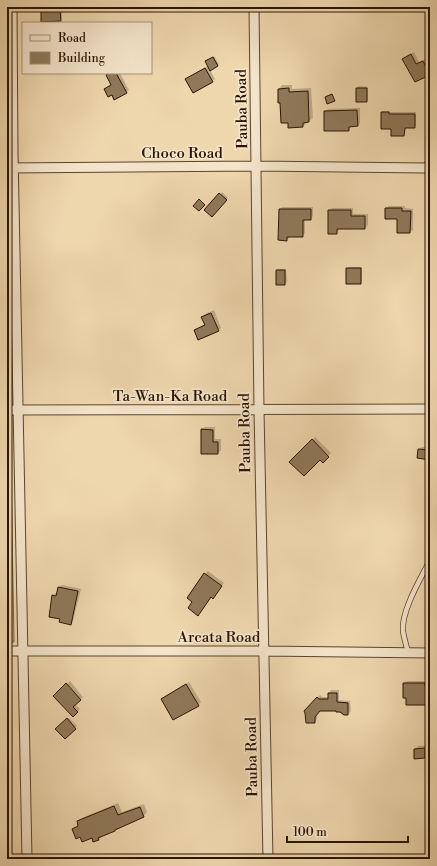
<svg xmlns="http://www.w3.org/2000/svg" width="437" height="866" font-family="'Libre Bodoni',serif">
	<rect width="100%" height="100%" fill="#eed6ad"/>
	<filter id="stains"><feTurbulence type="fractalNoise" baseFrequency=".005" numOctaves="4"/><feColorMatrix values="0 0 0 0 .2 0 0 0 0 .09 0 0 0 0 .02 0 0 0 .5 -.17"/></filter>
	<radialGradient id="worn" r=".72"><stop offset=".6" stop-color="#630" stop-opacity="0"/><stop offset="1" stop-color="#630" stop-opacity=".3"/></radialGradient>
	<path fill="#cdb590" stroke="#7b6548" d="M7,417H10L14,642H7Z"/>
	<path fill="#0003" d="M62,9V18L60,20L42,11L44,10Z
		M414,52L419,62L425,59L430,68L429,74L404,59Z
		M214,56L219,64L210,70L215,79L212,81L187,79L208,66L206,61Z
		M109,73H120L129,90L126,92L112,93L105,89L112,84L107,75Z
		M282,85H292V89L311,88L313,118L303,126L279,89Z
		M359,86L368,87V100L367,101L357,88Z
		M360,108V123L357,126H351L348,130L325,111L328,109Z
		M383,111H390V112H416V125L414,127H406L405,133L404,135L382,112Z
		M222,192L228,198L212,216L206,210Z
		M389,206H405V208L413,209V230L410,232L398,218L386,209Z
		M282,207H313V216L310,219H305V233L302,236L290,237L287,240L279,239L280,209Z
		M332,208H353V214H368V225L365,228H339V230L337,233L329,211Z
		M349,267H362V281L360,283L347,269Z
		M279,269H286L287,282L285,284L277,270Z
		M214,310L221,328L218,330H195L205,324L202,317L205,314Z
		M205,427H215V439H221V450L218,453L202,430Z
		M315,437L331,453L323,462L320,459L291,462Z
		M430,438V459L419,449L422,447H429Z
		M208,571L224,583L215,595L193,602L205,574Z
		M62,585L81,589L73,621L71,624L61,618L53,596L56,593H58L59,587Z
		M70,681L83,697L75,704L80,709L73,716L54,696Z
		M407,681H428V684H430V704L404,683Z
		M189,682L201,702L198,705L162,699Z
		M331,690H339V700L350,701L351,711L348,714L336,710H320L317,713V719L315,722L305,711L320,695L322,697H329V693Z
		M69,718L77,726L65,738L57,729Z
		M430,745V757L415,758V749L418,746Z
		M118,803L122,812L144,804L147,812L144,816L103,835L99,839L94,841L92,836H81L73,829L79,825L78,822L82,818Z"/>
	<path fill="#8f795a" stroke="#291501" d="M60,10L61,21L41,22V11Z
		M411,54L416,64L423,61L430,75L415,82L402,59Z
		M213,57L218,66L210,71L205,61Z
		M205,68L213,82L193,93L185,79Z
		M109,73H116L127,93L114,100L112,95L108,97L104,89L111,85L106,75Z
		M289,88V92L308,91L309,122L303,123V127L288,128V123H281L280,103H278V89Z
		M356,88H367V102H356Z
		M332,94L335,101L327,104L325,97Z
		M357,110L358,126L349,127V131H324V111Z
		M381,112H389V114H415V128H405L404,136H391V129H381Z
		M219,193L227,200L212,217L204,210Z
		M199,199L205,205L199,211L193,206Z
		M385,208H402V211H411L410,233H397V219H385Z
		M279,209H311V220H303V237H287V241L278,240Z
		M328,210H351V216H365V229H337V234H328Z
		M346,268H361V284H346Z
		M276,270H285V285H276Z
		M211,313L219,331L198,340L194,330L205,325L201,317Z
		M201,429L213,430V442H218V454H201Z
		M312,439L329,457L323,463L320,460L304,476L289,462Z
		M418,449L430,450V460L417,458Z
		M204,573L222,586L213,599L211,597L198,616L188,608L192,602L187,598Z
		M58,587L78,591L71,625L59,622L60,619L49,617L52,595L56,596Z
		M66,683L81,700L73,707L78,712L73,717L53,696Z
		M403,683H425V686H430V705H406V698H403Z
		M186,684L199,706L173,720L161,699Z
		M328,693H337V702L348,703V715H344L340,712H336V711H320L315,717V723H306L305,713L304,711L317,697L319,699H328Z
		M67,718L76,729L65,739L55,729Z
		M425,748V758L414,759V749Z
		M114,806L118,815L140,807L144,817L115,830V831L98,838L99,840L93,842L92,838L82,842L80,837L76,839L72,829L78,826L77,821Z"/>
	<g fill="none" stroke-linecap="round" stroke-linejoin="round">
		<defs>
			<path id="lane" d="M408,652C406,645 404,638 403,631C401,611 421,578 430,560"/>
			<path id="street" d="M12,7L13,153L27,859
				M254,7L259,410L268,859
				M7,168L257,166L424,168L430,166
				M7,410L430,409
				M7,651H264L430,653"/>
		</defs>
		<use href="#lane" stroke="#5a452c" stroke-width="6"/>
		<use href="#street" stroke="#5a452c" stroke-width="11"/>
		<use href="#lane" stroke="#f4e4ca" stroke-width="4.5"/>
		<use href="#street" stroke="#f4e4ca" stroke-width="9"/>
	</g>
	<g text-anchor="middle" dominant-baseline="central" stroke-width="3.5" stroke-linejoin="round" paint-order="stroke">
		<g font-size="15" fill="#291501" stroke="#f4e4ca">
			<text transform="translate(242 109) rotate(-91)">Pauba Road</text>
			<text x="182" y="153">Choco Road</text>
			<text x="170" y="396">Ta-Wan-Ka Road</text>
			<text transform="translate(245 433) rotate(-91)">Pauba Road</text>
			<text x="219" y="637">Arcata Road</text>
			<text transform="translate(252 757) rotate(-91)">Pauba Road</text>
		</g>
	</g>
	<rect width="437" height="866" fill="none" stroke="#eed6ad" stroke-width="24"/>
	<rect x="8" y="8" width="421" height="850" fill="none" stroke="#291501" stroke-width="2"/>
	<rect x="12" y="12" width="413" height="842" fill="none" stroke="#291501"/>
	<rect x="22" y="22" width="130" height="52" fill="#f4e4ca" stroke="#a3917a"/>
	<rect x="30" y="35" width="20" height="6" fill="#f4e4ca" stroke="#a3917a"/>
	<text x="58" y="42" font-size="12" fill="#291501">Road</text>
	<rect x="30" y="52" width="20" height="12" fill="#8f795a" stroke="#a3917a"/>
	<text x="58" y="62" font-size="12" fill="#291501">Building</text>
	<path d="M287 836v6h121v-6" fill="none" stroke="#291501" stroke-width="2"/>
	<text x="293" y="836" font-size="12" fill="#291501" stroke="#f4e4ca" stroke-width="3" paint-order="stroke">100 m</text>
	<rect width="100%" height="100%" filter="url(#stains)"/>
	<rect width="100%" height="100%" fill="url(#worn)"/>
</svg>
